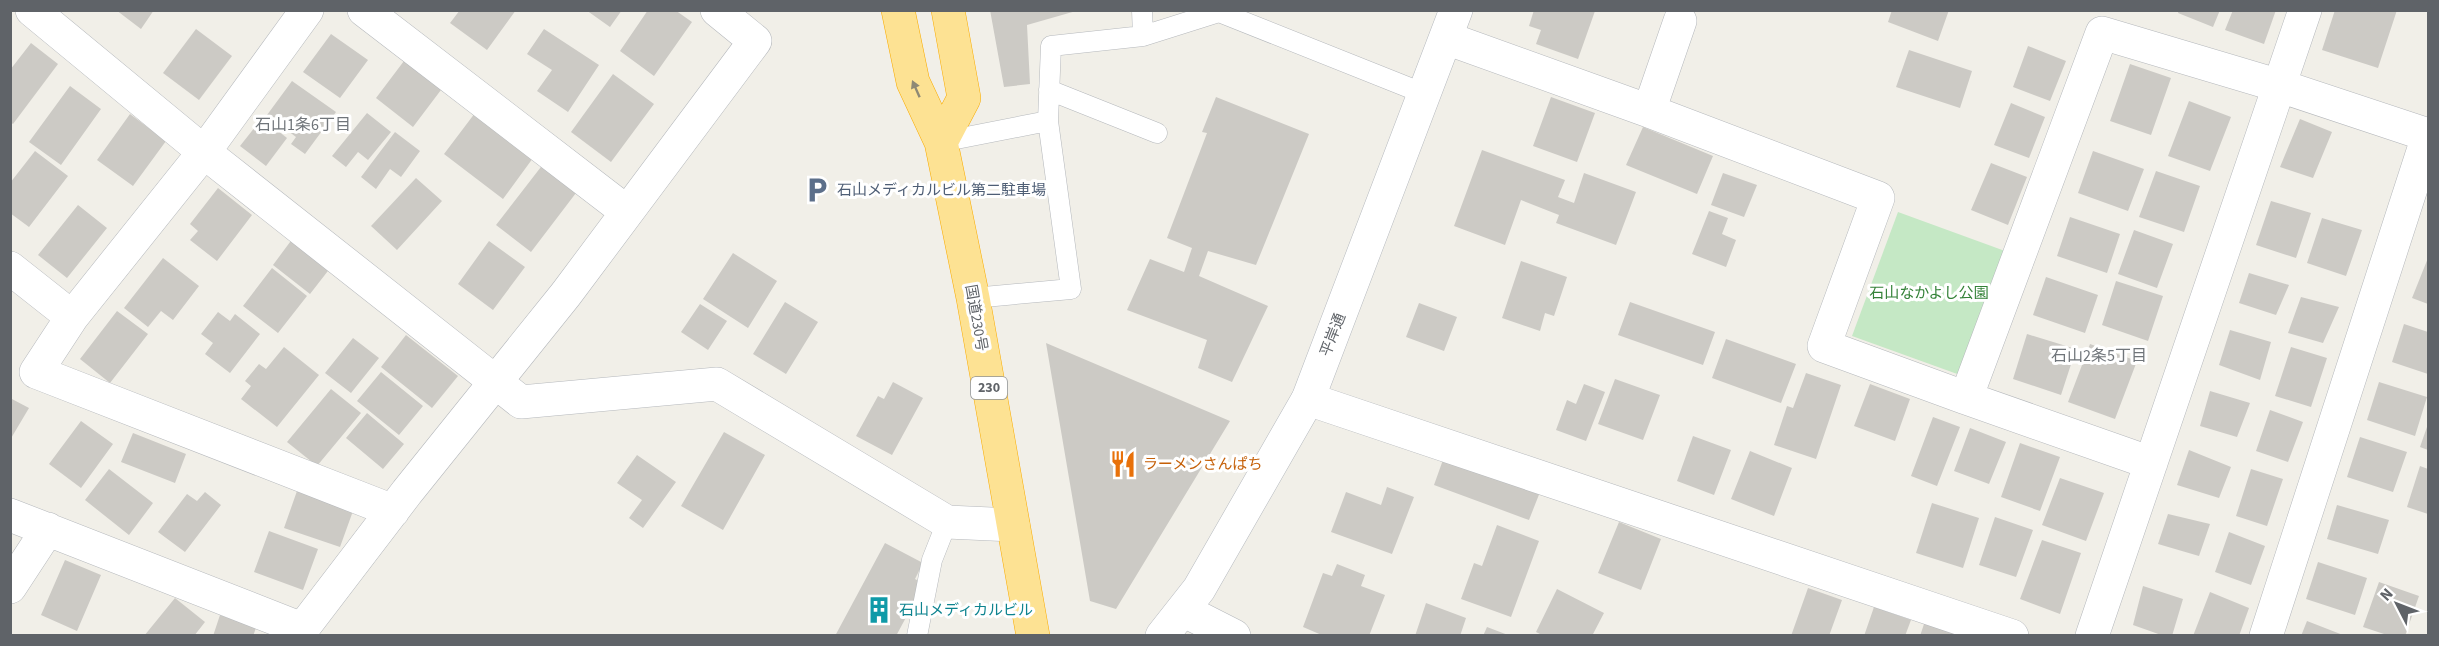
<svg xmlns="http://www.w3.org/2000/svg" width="2439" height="646" font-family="'Source Sans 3','Noto Sans JP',sans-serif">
	<rect width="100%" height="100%" fill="#f1efe8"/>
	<path fill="#c5e8c5" d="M1898,212L2005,251L1960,375L1852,336Z"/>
	<path fill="#cccac5" d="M116,10H154L141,29Z
		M460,10H516L487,50L450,23Z
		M586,10H622L610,27Z
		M648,10H675L692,22L654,76L620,51Z
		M990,10H1076V11L1027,25L1030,84L1004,87Z
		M1534,10L1595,11L1578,59L1536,44L1541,30L1529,26Z
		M1892,10H1949L1938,41L1888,22Z
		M2179,10H2220L2213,27L2178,13Z
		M2233,10H2276L2264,44L2225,30Z
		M2335,10H2397L2378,68L2322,50Z
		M196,29L232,56L199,100L163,73Z
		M544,29L599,65L568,112L537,91L552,70L527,54Z
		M331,34L368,60L340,98L303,72Z
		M31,43L58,64L13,124L10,122V70Z
		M2028,46L2066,61L2050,101L2013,87Z
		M1909,50L1972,71L1960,108L1896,87Z
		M407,57L444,86L413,127L376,98Z
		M2130,64L2171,78L2151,135L2110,121Z
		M613,74L654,104L611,162L571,132Z
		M292,81L336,112L305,154L291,144L296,137L267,115Z
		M70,86L101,109L61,165L29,142Z
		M1216,97L1309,134L1256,265L1208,251L1199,276L1268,306L1232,382L1198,368L1207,340L1127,310L1150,259L1184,272L1192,248L1167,238L1207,133L1202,132Z
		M1551,97L1595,113L1577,162L1533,146Z
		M2189,101L2231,117L2210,171L2168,156Z
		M2011,103L2045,117L2029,158L1994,145Z
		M367,113L391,132L368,160L358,152L346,167L332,156Z
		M475,113L533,158L503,199L444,154Z
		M130,114L166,141L133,186L97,160Z
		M262,118L287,138L266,166L240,146Z
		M2300,119L2332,132L2313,178L2280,167Z
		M1643,127L1713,156L1697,194L1626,165Z
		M395,132L420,151L401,177L390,169L376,189L361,177Z
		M1482,150L1565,180L1558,197L1574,203L1584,173L1636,192L1616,245L1556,223L1559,215L1521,200L1505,245L1454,226Z
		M35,151L68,176L29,227L10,213V183Z
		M2093,151L2144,169L2128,211L2078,193Z
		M544,163L579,189L531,252L496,225Z
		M1991,163L2027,177L2008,225L1971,210Z
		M2156,171L2200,186L2184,232L2139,217Z
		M1723,173L1757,185L1744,217L1711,205Z
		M416,178L442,201L397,250L371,226Z
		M218,188L252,215L217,261L190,240L198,231L190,224Z
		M2271,201L2311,213L2296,258L2256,245Z
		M78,205L107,228L67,278L38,255Z
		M1709,211L1728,218L1722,234L1736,240L1726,267L1692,254Z
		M2070,217L2120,234L2107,273L2057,256Z
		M2322,218L2362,230L2346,276L2307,263Z
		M2134,230L2173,244L2157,288L2118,274Z
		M293,238L331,267L310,294L273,265Z
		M489,241L525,267L493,310L458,284Z
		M733,253L777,281L748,328L703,299Z
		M163,258L199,286L173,320L161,311L148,327L124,308Z
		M2428,258V304L2412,298Z
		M1521,261L1567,277L1554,316L1545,313L1540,331L1502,318Z
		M272,268L307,296L278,333L243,306Z
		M2249,273L2289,285L2276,315L2239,303Z
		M2046,277L2098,295L2085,333L2033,315Z
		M2116,281L2163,296L2148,341L2102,325Z
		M2301,297L2339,307L2323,343L2288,333Z
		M785,302L818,322L786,374L753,354Z
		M1630,302L1715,332L1703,365L1618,335Z
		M1419,303L1457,317L1444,351L1406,337Z
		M700,304L727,321L708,350L681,332Z
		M117,311L148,334L110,383L80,359Z
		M218,312L230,321L235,314L260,334L230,373L205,354L213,343L201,334Z
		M2404,324L2428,332V374L2392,362Z
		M2230,330L2271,342L2260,380L2219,365Z
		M2027,334L2076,349L2061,395L2013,379Z
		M406,335L458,376L432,408L381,367Z
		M353,338L379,358L351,393L325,373Z
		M1726,339L1796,364L1781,403L1712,378Z
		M1046,343L1230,421L1116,609L1090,601Z
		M2090,344L2137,361L2115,419L2068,402Z
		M284,347L319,375L277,427L241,399L251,386L245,381L259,364L266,369Z
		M2291,347L2327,358L2311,407L2275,396Z
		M381,372L423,406L399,435L357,401Z
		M1806,373L1841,385L1816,459L1774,445L1787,406L1793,408Z
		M1615,379L1660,395L1643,440L1598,424Z
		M893,382L923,398L892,455L856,436L878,396L884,399Z
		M2379,382L2427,397L2415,436L2367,420Z
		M1584,384L1605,392L1586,441L1556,430L1567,400L1576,404Z
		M1870,384L1910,399L1895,441L1854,426Z
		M331,389L361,413L317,466L287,442Z
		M2210,391L2250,403L2237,437L2200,426Z
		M10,398L29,408L10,440Z
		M2270,410L2303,422L2288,462L2256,451Z
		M367,413L404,444L383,469L346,438Z
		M1933,417L1960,427L1937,486L1911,476Z
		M81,421L113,444L81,488L49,464Z
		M2428,424V450L2420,447Z
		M1970,428L2006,442L1989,484L1954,471Z
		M724,432L765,455L723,530L681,506Z
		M133,433L186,454L175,483L121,462Z
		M1693,436L1731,450L1714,495L1677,481Z
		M2360,437L2407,452L2393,492L2347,477Z
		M2020,443L2060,457L2040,511L2001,497Z
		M2189,450L2231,467L2219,498L2177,485Z
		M1750,451L1792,468L1774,516L1731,499Z
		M637,455L676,482L643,528L629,518L642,500L617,483Z
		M1444,457L1540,492L1529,520L1434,485Z
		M2420,466L2428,469V514L2407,507Z
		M109,469L153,503L129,535L85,500Z
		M2251,469L2283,479L2267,526L2236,516Z
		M2060,478L2104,493L2086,541L2042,525Z
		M1387,487L1414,497L1392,554L1331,532L1346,492L1381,505Z
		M297,491L353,511L340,547L284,528Z
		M205,492L221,505L185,552L158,532L187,494L197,501Z
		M1932,503L1979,518L1963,568L1916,553Z
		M2337,505L2389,520L2378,554L2327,539Z
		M2168,514L2210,524L2199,556L2158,544Z
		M1995,517L2033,530L2016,577L1979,565Z
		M1619,522L1661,539L1641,590L1598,573Z
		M1497,525L1539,541L1511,617L1461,599L1474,563L1482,566Z
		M269,531L318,549L303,590L254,572Z
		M2229,532L2265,546L2251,585L2215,572Z
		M2042,540L2081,553L2060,614L2020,599Z
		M885,543L923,563L915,579L924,584L896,636H835Z
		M65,560L101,575L77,631L41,615Z
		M2318,562L2367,578L2355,615L2306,599Z
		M1337,564L1365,575L1361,586L1385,595L1369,636H1324L1303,627L1323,573L1332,576Z
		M2379,582L2419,596L2405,636H2390L2363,627Z
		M2143,586L2183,599L2172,636H2164L2133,625Z
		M1808,588L1842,600L1829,636H1791Z
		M1557,589L1604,613L1592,636H1544L1536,632Z
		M2210,592L2249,608L2239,636H2193Z
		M175,598L205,622L194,636H144Z
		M1426,603L1466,618L1460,636H1415Z
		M1874,607L1911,620L1905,636H1864Z
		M220,615L256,628L253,636H213Z
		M1925,621L1964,636H1920Z
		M2307,621L2343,635V636H2301Z
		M1487,627L1508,635V636H1483Z"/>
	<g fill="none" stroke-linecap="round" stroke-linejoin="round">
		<defs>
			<path id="lane" d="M1142,10L1143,36
				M1049,90L1157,133
				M941,142L1048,121L1051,46L1143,36L1219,12L1425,94
				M973,298L1071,289L1048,121
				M917,636L932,560L947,522"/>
			<path id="street" d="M32,10L204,152L521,402L717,384L947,522L1013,525
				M307,10L204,152L72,317L36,372L393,511
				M364,10L627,212
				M1446,38L1649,111L1680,21
				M1649,111L1878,198L1824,346L1966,398
				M10,268L72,317
				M1308,399L2012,636
				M2151,463L1966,398L2102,33L2280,86L2428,135
				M10,515L302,629
				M10,587L48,529
				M1183,610L1234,636
				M297,636L407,492L566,294L755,41L717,10
				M2092,636L2305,10
				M2266,636L2428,136"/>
			<path id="secondary" d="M1162,636L1199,589L1308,399L1456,10"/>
			<path id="highway" d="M898,10L913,82L941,142L973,298L1033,636
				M941,142L964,98L948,10"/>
		</defs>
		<use href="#lane" stroke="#b5b8bc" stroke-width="21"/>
		<use href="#street" stroke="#b5b8bc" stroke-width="34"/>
		<use href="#secondary" stroke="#b6babf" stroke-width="34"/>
		<use href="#highway" stroke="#f9ab00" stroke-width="34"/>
		<use href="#lane" stroke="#fff" stroke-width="20"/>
		<use href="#street" stroke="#fff" stroke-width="33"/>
		<use href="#secondary" stroke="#fff" stroke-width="33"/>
		<use href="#highway" stroke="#fde293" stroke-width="33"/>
	</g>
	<defs><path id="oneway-solid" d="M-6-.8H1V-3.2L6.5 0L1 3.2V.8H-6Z" transform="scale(1.5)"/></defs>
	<use fill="#8e8975" href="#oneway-solid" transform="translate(916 89) rotate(-114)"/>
	<defs>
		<symbol id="parking-bare" viewBox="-9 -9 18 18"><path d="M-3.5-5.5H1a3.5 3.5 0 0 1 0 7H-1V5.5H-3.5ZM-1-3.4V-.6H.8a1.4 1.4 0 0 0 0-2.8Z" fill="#5c6f8a" stroke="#fff" stroke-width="2.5" paint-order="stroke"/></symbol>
		<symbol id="restaurant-bare" viewBox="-9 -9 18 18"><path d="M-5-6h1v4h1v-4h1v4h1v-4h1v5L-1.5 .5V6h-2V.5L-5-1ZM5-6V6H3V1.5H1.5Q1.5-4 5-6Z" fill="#e8710a" stroke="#fff" stroke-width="2.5" paint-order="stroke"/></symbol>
		<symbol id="building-bare" viewBox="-9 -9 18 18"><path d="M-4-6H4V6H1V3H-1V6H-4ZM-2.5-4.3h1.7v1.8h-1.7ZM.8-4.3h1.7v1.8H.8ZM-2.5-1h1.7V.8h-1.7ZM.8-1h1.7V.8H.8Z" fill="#0f9aa8" stroke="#fff" stroke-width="2.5" paint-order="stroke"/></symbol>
	</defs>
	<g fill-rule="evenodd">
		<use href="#parking-bare" x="798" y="171" width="38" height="38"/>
		<use href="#restaurant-bare" x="1104" y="445" width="38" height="38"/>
		<use href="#building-bare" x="860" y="591" width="38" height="38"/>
	</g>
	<g text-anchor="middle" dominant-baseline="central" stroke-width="6" stroke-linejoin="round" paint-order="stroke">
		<rect fill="#fff" stroke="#8f9295" stroke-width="1.5" x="971" y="377" width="36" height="22" rx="4.5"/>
		<g font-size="14" font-weight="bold" fill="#5f6368">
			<text x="989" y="388">230</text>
		</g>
		<g font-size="15" fill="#4e5e75" stroke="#fff" text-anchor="start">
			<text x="837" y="190">石山メディカルビル第二駐車場</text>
		</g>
		<g font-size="15" fill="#348238" stroke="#fff">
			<text x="1929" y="293">石山なかよし公園</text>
		</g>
		<g font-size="15" fill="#5f6368" stroke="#fff">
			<text transform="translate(976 318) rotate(80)">国道230号</text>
			<text transform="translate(1333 335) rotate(-69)">平岸通</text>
		</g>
		<g font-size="15" fill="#c56008" stroke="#fff" text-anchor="start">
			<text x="1143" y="464">ラーメンさんぱち</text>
		</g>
		<g font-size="15" fill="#0d838f" stroke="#fff" text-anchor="start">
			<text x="899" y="610">石山メディカルビル</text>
		</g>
		<g font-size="16" fill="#70757a" stroke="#fff">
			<text x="303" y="125">石山1条6丁目</text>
			<text x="2099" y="356">石山2条5丁目</text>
		</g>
	</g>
	<rect width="2439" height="646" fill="none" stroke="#5f6368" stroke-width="24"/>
	<g transform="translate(2397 604) rotate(312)" stroke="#ffffff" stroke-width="4.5" paint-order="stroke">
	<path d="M0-4.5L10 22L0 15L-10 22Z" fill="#5f6368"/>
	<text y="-9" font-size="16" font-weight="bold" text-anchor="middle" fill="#5f6368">N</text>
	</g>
</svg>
